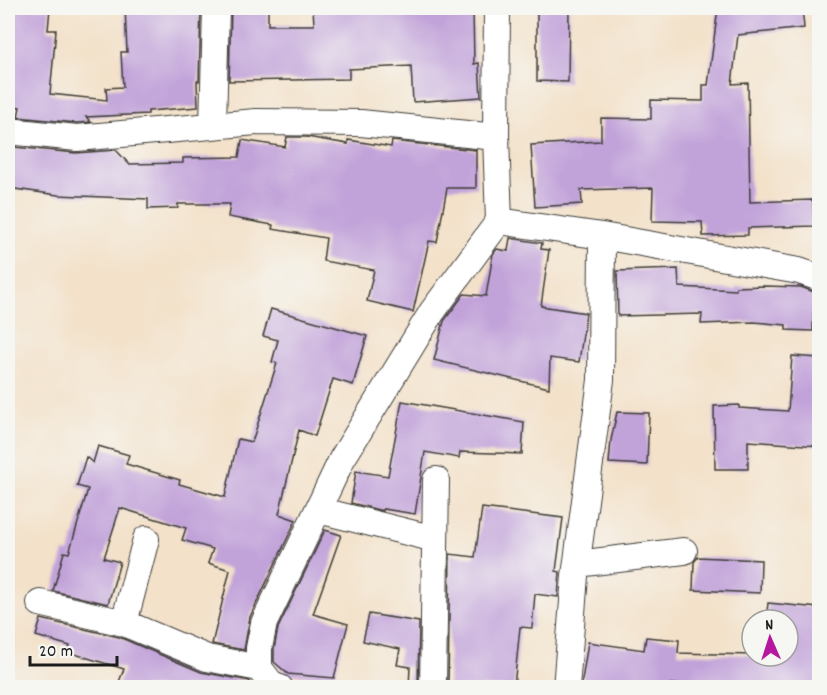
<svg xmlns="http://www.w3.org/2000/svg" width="827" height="695" font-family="Dekko,sans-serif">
	<rect width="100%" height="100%" fill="#f6f6f2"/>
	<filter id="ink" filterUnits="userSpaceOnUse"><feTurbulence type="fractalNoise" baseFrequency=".0167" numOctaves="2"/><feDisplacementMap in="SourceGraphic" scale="12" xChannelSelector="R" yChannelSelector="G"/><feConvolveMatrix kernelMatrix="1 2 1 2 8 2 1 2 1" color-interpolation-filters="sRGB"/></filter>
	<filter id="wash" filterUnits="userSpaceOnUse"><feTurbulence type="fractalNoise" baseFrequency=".008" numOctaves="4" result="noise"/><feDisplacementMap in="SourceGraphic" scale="24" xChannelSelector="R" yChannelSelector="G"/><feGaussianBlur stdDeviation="1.35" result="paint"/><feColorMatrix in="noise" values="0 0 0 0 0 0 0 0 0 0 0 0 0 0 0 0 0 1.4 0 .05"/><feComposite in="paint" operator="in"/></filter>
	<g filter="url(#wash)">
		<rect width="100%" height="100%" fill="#f3e1c9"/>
		<g id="blocks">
			<path fill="#c1a2d9" d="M8,8H50L48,30H56L50,94L107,100L106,88L123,87L121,52H127L125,8H201L199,81H197L198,107L148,111V114L86,117L91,122L77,123L18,117L20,107L8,106Z
				M231,8H268V25H314L313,8H473L474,64L479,63L481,97L413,102L411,66L349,69V79L229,81Z
				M537,8H569L568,82L537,81Z
				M718,8H802L804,28L738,35L732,84L748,83L750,202L813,200L814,226L748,228V235L703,236L702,222L652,221L653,188L581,190L582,204L535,207L531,145L601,141V118L651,119V100L703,101V85H708Z
				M287,137H307L348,144V140L391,147L392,141L476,150V188H447L437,242L429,241L413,312L367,301L374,270L323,261L326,238L272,229L273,225L228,217L230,204H178V208L148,209V199L58,195L8,188L14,147L76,153L116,150L129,164L183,163V158L239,157L242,140L285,147Z
				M510,238L542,243L541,249L549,250L541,306L586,313L579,362L550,358L549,388L434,360L444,321L464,294L486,296L493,254L497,249L508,251Z
				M678,269L679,287L736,290V287L764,286L801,287L814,292L813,331L786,330V325L754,322L701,324L702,314L618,316L617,271Z
				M271,309L367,336L353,385L333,379L315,436L299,430L279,514L296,520L250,617L244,650L212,644L230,570L208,563L213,549L182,540L186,528L120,508L104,558L120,562L108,604L53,591L64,552L69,553L88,489L77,486L86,457L93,463L98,446L129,455L126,464L180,480L179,484L225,497L238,439L252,442L277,363L272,362L278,340L263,336Z
				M792,356L819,358V446L748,441V469H715L714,406L739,405V408L788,411Z
				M402,401L524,422L522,454L460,452L459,458L425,452L415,514L383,509V511L351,503L356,471L388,476Z
				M617,412L649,413L647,465L609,463L611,440Z
				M482,508L563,518L556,571L560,572L558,597L535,594L532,628L520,627L514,687H448L450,554L475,557Z
				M325,530L341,535L313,614L348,624L334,678L288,674L274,662V649L278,628Z
				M698,557L761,560L760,593L693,590L694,562Z
				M768,603L819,608V687H747V686L670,684V687H581L588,642L644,650L646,637L679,640L678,653L788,656V620H766Z
				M369,614L419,622L418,687H409L410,667L397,665L400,649L363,641Z
				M41,619L119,637L201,672L250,681L249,687H117L124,669L68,652L70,646L36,636Z"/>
		</g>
	</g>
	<g filter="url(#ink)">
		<use href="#blocks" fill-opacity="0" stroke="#3c3a36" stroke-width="1.5"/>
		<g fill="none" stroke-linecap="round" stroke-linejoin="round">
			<defs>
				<path id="street" d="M213,126L216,8
					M8,131L77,138L256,122L361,123L496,137
					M499,221L602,236L799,271L820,278
					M318,510L435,539
					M577,564L684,551
					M40,603L124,623L207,658L259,668
					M124,623L146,539
					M280,688L273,686L259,668V648L264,623L342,459L432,312L499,221L496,137L497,8
					M433,688L436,480
					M566,688L575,576L601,380L602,236"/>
			</defs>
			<use href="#street" stroke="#3c3a36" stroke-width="28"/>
			<use href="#street" stroke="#fff" stroke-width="26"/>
		</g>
	</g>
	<rect width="827" height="695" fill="none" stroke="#f6f6f2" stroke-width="30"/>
	<g transform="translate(770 638) rotate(357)"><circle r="28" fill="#f6f6f2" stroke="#9f9f9c" stroke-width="1.5"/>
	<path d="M0-4.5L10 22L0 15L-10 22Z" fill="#b5179e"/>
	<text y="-9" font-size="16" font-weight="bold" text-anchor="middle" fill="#1c1c1c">N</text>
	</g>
	<path d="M30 656v9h87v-9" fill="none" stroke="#1c1c1c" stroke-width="3"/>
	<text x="39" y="656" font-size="18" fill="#1c1c1c" stroke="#f6f6f2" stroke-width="4.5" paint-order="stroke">20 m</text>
</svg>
